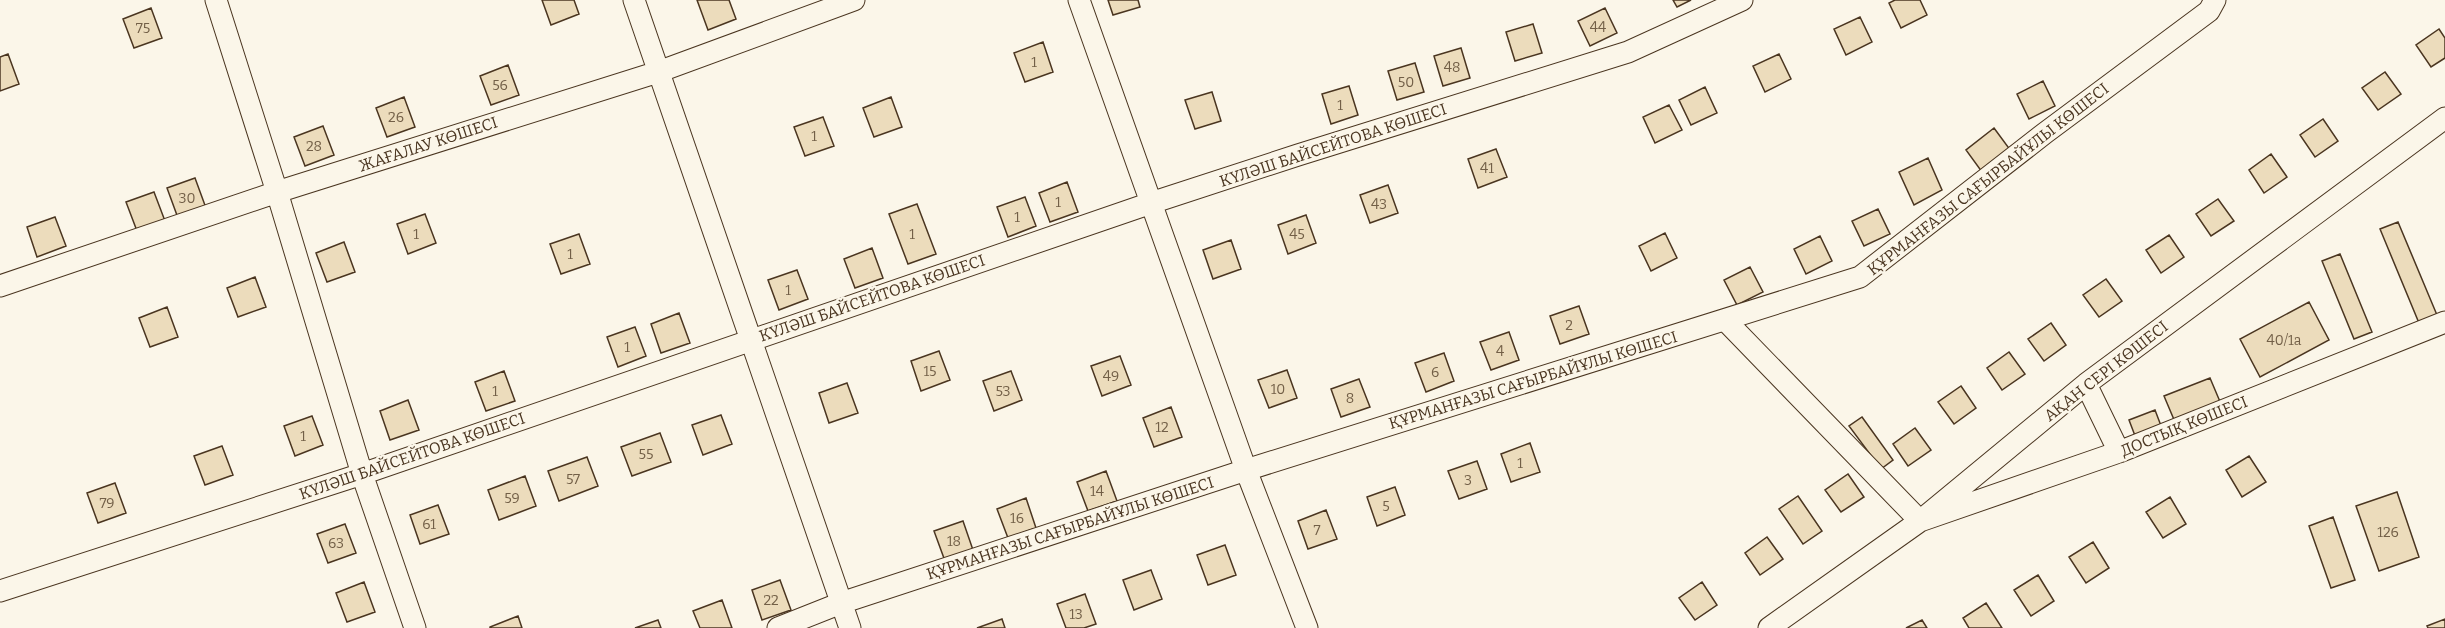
<svg xmlns="http://www.w3.org/2000/svg" width="2445" height="628" font-family="Bitter,serif">
	<rect width="100%" height="100%" fill="#fbf6e9"/>
	<path fill="#ecdcbc" stroke="#4a3520" stroke-width="1.5" d="M542,0H574L579,14L551,25Z
		M697,0H729L736,19L708,30Z
		M1108,0H1138L1140,7L1113,15Z
		M1673,0H1691L1677,7Z
		M1895,0H1920L1927,15L1901,28L1889,3Z
		M151,8L162,38L134,48L123,19Z
		M1605,8L1617,33L1590,46L1578,21Z
		M1860,17L1872,42L1846,55L1834,29Z
		M1533,24L1542,53L1515,61L1506,32Z
		M2439,29L2445,38V58L2431,67L2416,45Z
		M1043,42L1053,72L1025,82L1014,53Z
		M1461,48L1470,78L1443,86L1434,56Z
		M8,54L19,84L0,91V57Z
		M1779,54L1791,79L1765,92L1753,66Z
		M1415,63L1424,92L1397,100L1388,71Z
		M508,65L519,95L491,105L480,76Z
		M2385,72L2401,94L2378,110L2362,88Z
		M2043,81L2055,106L2029,119L2017,94Z
		M1349,86L1358,115L1331,124L1322,94Z
		M1705,87L1717,113L1691,125L1679,100Z
		M1212,92L1221,121L1195,129L1185,100Z
		M404,97L415,127L387,137L376,108Z
		M891,97L902,127L874,137L863,108Z
		M1669,105L1682,130L1655,143L1643,117Z
		M823,117L834,146L805,156L794,127Z
		M2323,119L2338,141L2315,157L2300,135Z
		M323,126L334,155L305,166L294,137Z
		M1994,128L2011,151L1982,172L1966,150Z
		M1496,149L1507,177L1478,188L1468,159Z
		M2271,154L2287,177L2264,193L2249,170Z
		M1928,158L1942,190L1914,205L1899,172Z
		M195,178L206,208L178,218L167,188Z
		M1067,182L1078,212L1050,222L1039,193Z
		M1388,185L1398,213L1370,223L1360,195Z
		M154,192L165,221L137,231L126,202Z
		M1025,197L1036,226L1008,237L997,207Z
		M2218,199L2234,221L2211,236L2196,214Z
		M917,204L936,254L908,264L889,214Z
		M1878,209L1890,234L1864,246L1852,221Z
		M425,214L436,243L408,254L397,224Z
		M1306,215L1316,243L1288,254L1278,225Z
		M55,217L66,246L37,257L27,227Z
		M2398,222L2437,315L2419,323L2380,229Z
		M1665,233L1677,258L1651,271L1639,246Z
		M579,234L590,264L561,274L550,244Z
		M2169,235L2184,257L2161,273L2146,250Z
		M1820,236L1832,261L1806,274L1794,249Z
		M1231,240L1241,269L1213,279L1203,250Z
		M344,242L355,272L327,282L316,253Z
		M872,248L883,278L855,288L844,259Z
		M2340,254L2372,332L2354,339L2322,261Z
		M1750,267L1763,292L1737,305L1724,280Z
		M797,270L808,299L779,310L768,280Z
		M255,277L266,307L238,317L227,288Z
		M2106,279L2122,301L2099,317L2083,295Z
		M2309,302L2329,340L2260,377L2240,339Z
		M1579,306L1589,334L1560,344L1550,316Z
		M167,307L178,337L150,347L139,318Z
		M679,313L690,343L661,353L651,324Z
		M2051,323L2066,345L2044,361L2028,339Z
		M635,327L646,356L618,367L607,337Z
		M1509,332L1519,360L1491,370L1480,342Z
		M939,351L950,380L921,391L911,361Z
		M2009,352L2025,374L2002,390L1987,368Z
		M1444,353L1454,381L1426,392L1415,363Z
		M1120,356L1131,385L1102,396L1091,366Z
		M1287,370L1297,398L1269,408L1258,380Z
		M504,371L515,401L486,411L475,382Z
		M1011,371L1022,400L994,411L983,381Z
		M2210,378L2221,404L2175,422L2164,396Z
		M1359,379L1370,407L1341,417L1331,389Z
		M847,383L858,413L829,423L819,393Z
		M1961,386L1976,408L1954,424L1938,402Z
		M408,400L419,430L390,440L380,411Z
		M1171,407L1182,437L1154,447L1143,418Z
		M2155,410L2163,431L2137,441L2129,420Z
		M721,415L732,444L703,455L692,425Z
		M312,416L323,445L295,456L284,426Z
		M1862,417L1893,460L1881,469L1849,426Z
		M1915,428L1931,450L1908,466L1893,444Z
		M660,433L671,462L632,476L621,447Z
		M1530,443L1540,472L1511,482L1501,454Z
		M222,446L233,475L205,485L194,456Z
		M2249,456L2266,482L2242,497L2226,470Z
		M587,457L598,486L559,501L548,471Z
		M1477,461L1487,489L1459,499L1448,471Z
		M1106,471L1117,501L1088,511L1077,482Z
		M1848,474L1864,497L1841,512L1825,490Z
		M525,476L536,506L499,520L488,490Z
		M115,483L126,513L98,523L87,493Z
		M1395,487L1405,515L1377,526L1367,497Z
		M2397,492L2419,557L2379,571L2356,506Z
		M1798,496L1822,531L1803,544L1779,509Z
		M2170,497L2186,524L2163,538L2146,512Z
		M1026,498L1036,528L1008,538L997,509Z
		M438,505L449,534L420,544L410,515Z
		M1326,510L1337,539L1308,549L1298,521Z
		M2333,517L2355,580L2331,588L2309,526Z
		M963,521L973,550L945,561L934,531Z
		M345,524L356,553L328,563L317,534Z
		M1767,537L1783,559L1760,575L1745,553Z
		M2093,542L2109,568L2086,583L2069,557Z
		M1225,545L1236,575L1208,585L1197,555Z
		M1151,570L1162,599L1134,610L1123,580Z
		M2038,575L2054,601L2031,616L2014,590Z
		M780,580L791,610L762,620L752,590Z
		M364,582L375,612L347,622L336,593Z
		M1702,582L1717,605L1695,620L1679,598Z
		M1085,594L1096,624L1084,628H1066L1057,604Z
		M722,600L732,628H700L693,611Z
		M1986,603L2002,628H1969L1963,618Z
		M518,616L522,628H490V627Z
		M1002,619L1005,628H977Z
		M2445,619V628H2428L2427,626Z
		M658,620L661,628H635Z
		M1922,620L1927,628H1906Z"/>
	<g fill="none" stroke-linecap="round" stroke-linejoin="round">
		<defs>
			<path id="minor" d="M216,0L277,192L362,474L415,628
				M634,0L850,628
				M1079,0L1246,470L1307,628
				M0,286L277,192L658,72L854,0
				M1725,320L1920,521L2119,452L2445,322
				M2086,384L2119,452
				M0,591L362,474L1151,203L1298,155L1628,52L1742,0
				M778,628L841,603L1246,470L1860,277L2045,133L2209,11L2215,0
				M1769,628L1920,521L2086,384L2445,118"/>
		</defs>
		<use href="#minor" stroke="#4a3520" stroke-width="23"/>
		<use href="#minor" stroke="#fbf6e9" stroke-width="21"/>
	</g>
	<g text-anchor="middle" dominant-baseline="central" stroke-width="4.5" stroke-linejoin="round" paint-order="stroke">
		<g font-size="14" fill="#725f47">
			<text x="1598" y="27">44</text>
			<text x="143" y="28">75</text>
			<text x="1034" y="62">1</text>
			<text x="1452" y="67">48</text>
			<text x="1406" y="82">50</text>
			<text x="500" y="85">56</text>
			<text x="1340" y="105">1</text>
			<text x="396" y="117">26</text>
			<text x="814" y="136">1</text>
			<text x="314" y="146">28</text>
			<text x="1487" y="168">41</text>
			<text x="187" y="198">30</text>
			<text x="1058" y="202">1</text>
			<text x="1379" y="204">43</text>
			<text x="1017" y="217">1</text>
			<text x="416" y="234">1</text>
			<text x="912" y="234">1</text>
			<text x="1297" y="234">45</text>
			<text x="570" y="254">1</text>
			<text x="788" y="290">1</text>
			<text x="1569" y="325">2</text>
			<text x="2284" y="340">40/1а</text>
			<text x="627" y="347">1</text>
			<text x="1500" y="351">4</text>
			<text x="930" y="371">15</text>
			<text x="1435" y="372">6</text>
			<text x="1111" y="376">49</text>
			<text x="1278" y="389">10</text>
			<text x="495" y="391">1</text>
			<text x="1003" y="391">53</text>
			<text x="1350" y="398">8</text>
			<text x="1162" y="427">12</text>
			<text x="303" y="436">1</text>
			<text x="646" y="454">55</text>
			<text x="1520" y="463">1</text>
			<text x="573" y="479">57</text>
			<text x="1468" y="480">3</text>
			<text x="1097" y="491">14</text>
			<text x="512" y="498">59</text>
			<text x="107" y="503">79</text>
			<text x="1386" y="506">5</text>
			<text x="1017" y="518">16</text>
			<text x="429" y="524">61</text>
			<text x="1317" y="530">7</text>
			<text x="2388" y="532">126</text>
			<text x="954" y="541">18</text>
			<text x="336" y="543">63</text>
			<text x="771" y="600">22</text>
			<text x="1076" y="614">13</text>
		</g>
		<g font-size="16" fill="#4a3520" stroke="#fbf6e9">
			<text transform="translate(428 144) rotate(-18)">ЖАҒАЛАУ КӨШЕСІ</text>
			<text transform="translate(1333 145) rotate(-18)">КҮЛӘШ БАЙСЕЙТОВА КӨШЕСІ</text>
			<text transform="translate(1988 179) rotate(-38)">ҚҰРМАНҒАЗЫ САҒЫРБАЙҰЛЫ КӨШЕСІ</text>
			<text transform="translate(872 298) rotate(-19)">КҮЛӘШ БАЙСЕЙТОВА КӨШЕСІ</text>
			<text transform="translate(2106 371) rotate(-38)">АҚАН СЕРІ КӨШЕСІ</text>
			<text transform="translate(1533 380) rotate(-17)">ҚҰРМАНҒАЗЫ САҒЫРБАЙҰЛЫ КӨШЕСІ</text>
			<text transform="translate(2184 426) rotate(-22)">ДОСТЫҚ КӨШЕСІ</text>
			<text transform="translate(412 456) rotate(-19)">КҮЛӘШ БАЙСЕЙТОВА КӨШЕСІ</text>
			<text transform="translate(1070 528) rotate(-18)">ҚҰРМАНҒАЗЫ САҒЫРБАЙҰЛЫ КӨШЕСІ</text>
		</g>
	</g>
</svg>
